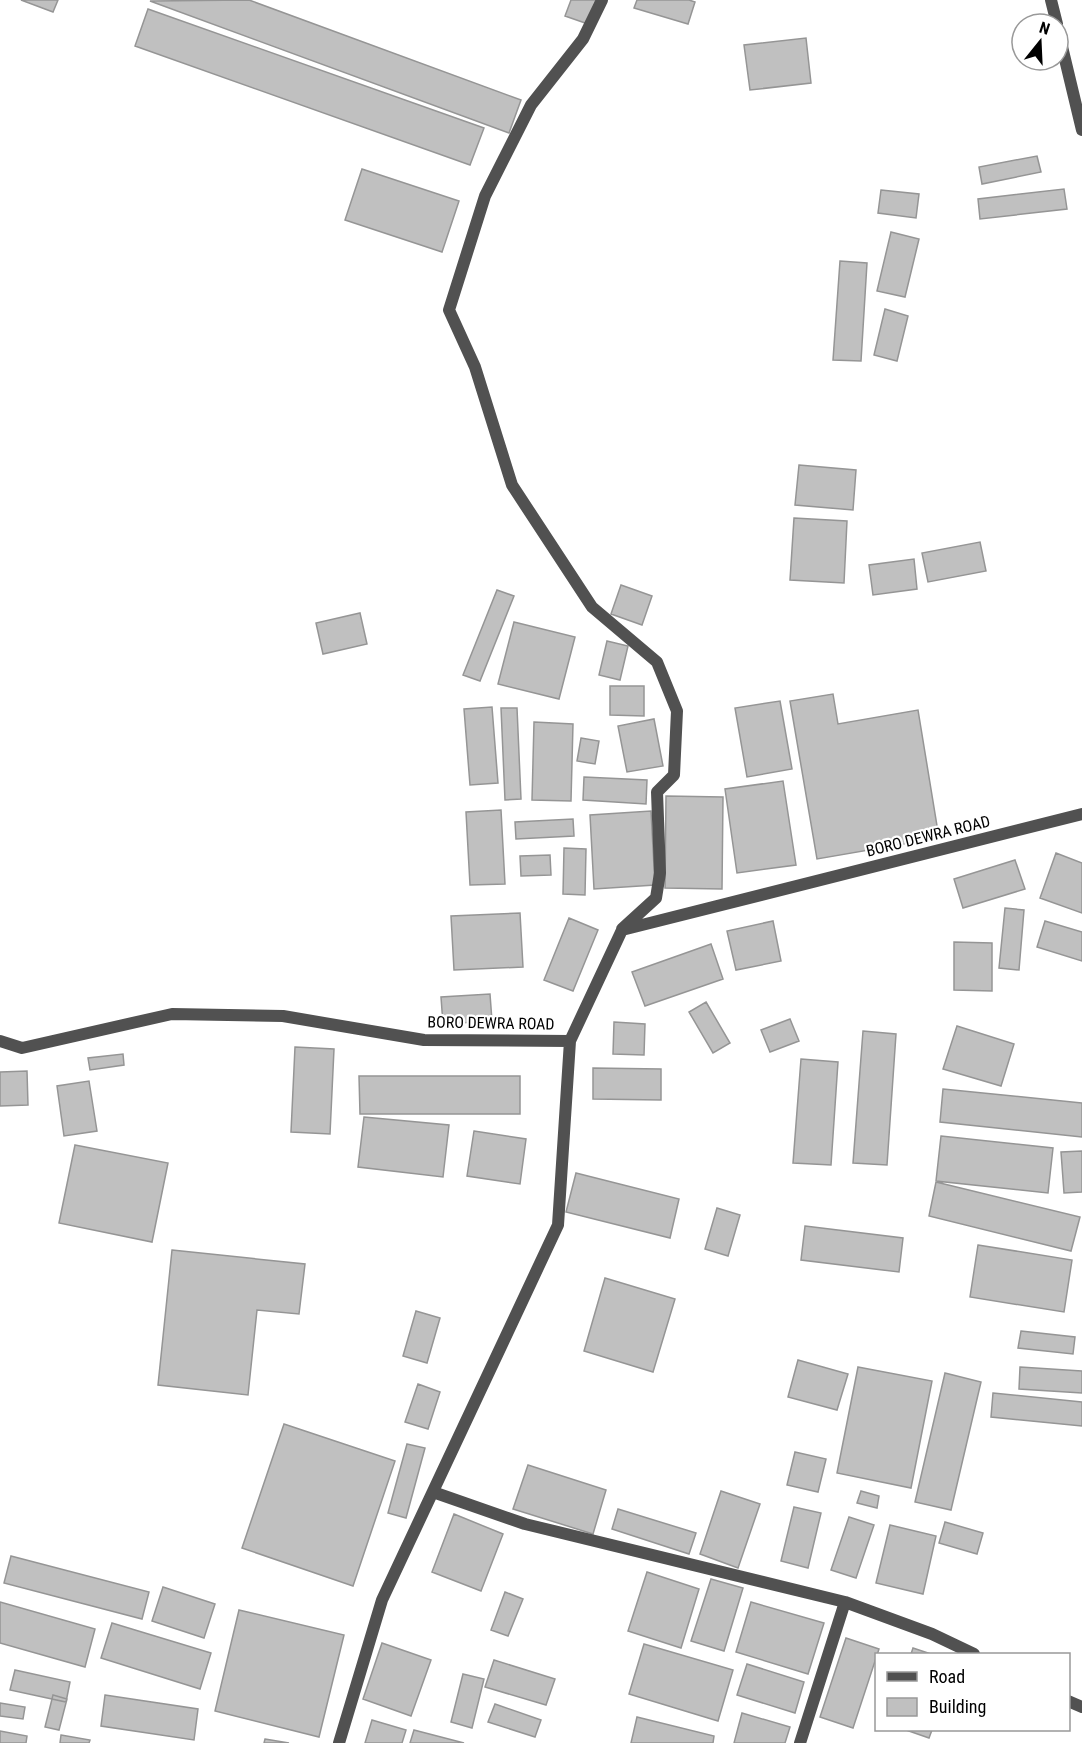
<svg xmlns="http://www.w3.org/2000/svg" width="1082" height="1743" font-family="'Roboto Condensed',sans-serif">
	<rect width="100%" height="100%" fill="#fff"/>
	<path fill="#c0c0c0" stroke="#959595" stroke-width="1.5" d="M21,0H58L53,12Z
		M249,0L521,100L509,133L150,1Z
		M571,0H596L588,24L565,16Z
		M637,0H689L695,2L688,24L634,8Z
		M148,9L484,128L470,165L135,46Z
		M806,38L811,83L750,90L744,45Z
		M1037,156L1041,172L982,184L979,167Z
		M362,169L459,201L442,252L345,220Z
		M1064,189L1067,209L980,219L978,199Z
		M881,190L919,194L916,218L878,213Z
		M891,232L919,239L905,297L877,291Z
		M840,261L867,263L861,361L833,360Z
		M885,309L908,316L897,361L874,355Z
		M799,465L856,470L853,510L795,505Z
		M794,518L847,521L844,583L790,580Z
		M980,542L986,571L928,582L922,553Z
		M914,559L917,589L873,595L869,565Z
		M621,585L652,596L642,625L611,614Z
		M497,590L514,596L480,681L463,675Z
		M360,613L367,644L323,654L316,623Z
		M514,622L575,637L559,699L498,684Z
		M607,641L628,646L620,680L599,675Z
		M610,686H644V716L610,715Z
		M833,694L838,724L918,710L939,838L817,859L790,701Z
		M780,701L792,769L747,777L735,708Z
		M492,707L498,783L470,785L464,709Z
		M501,708H517L521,799L505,800Z
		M654,719L663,766L627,772L618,726Z
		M534,722L573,724L571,801L532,800Z
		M581,738L599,741L595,764L577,761Z
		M584,777L647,780L646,804L583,800Z
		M783,781L796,865L737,873L725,789Z
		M666,796L723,797L722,889L665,888Z
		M501,810L505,884L470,885L466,812Z
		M651,811L655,885L594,889L590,815Z
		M573,819L574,836L516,839L515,822Z
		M564,848L586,849L585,895L563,894Z
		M1056,853L1082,863V913L1040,898Z
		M550,855L551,875L521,876L520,856Z
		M1015,860L1025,889L963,908L954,879Z
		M1005,908L1024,910L1019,970L999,968Z
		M520,913L523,967L454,970L451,916Z
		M569,918L598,930L573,991L544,980Z
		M773,921L781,961L736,970L727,931Z
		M1045,921L1082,932V961L1037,947Z
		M954,942L992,943V991L954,990Z
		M711,944L723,979L645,1006L632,972Z
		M490,994L492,1021L443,1024L441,997Z
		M706,1002L730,1043L713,1053L689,1012Z
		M790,1019L799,1041L770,1052L761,1030Z
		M614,1022L645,1024L644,1055L613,1054Z
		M957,1026L1014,1044L1001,1086L943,1069Z
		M863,1031L896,1034L887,1165L853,1163Z
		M295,1047L334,1049L330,1134L291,1132Z
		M123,1054L124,1065L90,1070L88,1058Z
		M801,1059L838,1062L831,1165L793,1163Z
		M593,1068L661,1069V1100L593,1099Z
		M27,1071L28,1105L0,1106V1072Z
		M359,1076H520V1114H360Z
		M89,1081L97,1131L64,1136L57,1086Z
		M943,1089L1082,1103V1137L940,1122Z
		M364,1117L449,1125L443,1177L358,1167Z
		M474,1131L526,1139L520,1184L467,1176Z
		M941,1136L1053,1148L1048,1193L936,1181Z
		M75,1145L168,1163L152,1242L59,1223Z
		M1082,1151V1192L1064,1193L1061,1152Z
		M576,1173L679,1199L670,1238L566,1212Z
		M936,1182L1080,1217L1071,1251L929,1216Z
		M717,1208L740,1215L728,1256L705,1249Z
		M805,1226L903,1238L899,1272L801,1260Z
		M978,1245L1072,1260L1064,1312L970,1297Z
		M172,1250L305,1264L299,1314L257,1310L248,1395L158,1385Z
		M605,1278L675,1299L653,1372L584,1351Z
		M416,1311L440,1318L427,1363L403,1356Z
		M1021,1331L1075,1337L1073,1354L1018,1348Z
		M798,1360L848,1374L837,1410L788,1397Z
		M858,1367L932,1381L911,1488L837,1473Z
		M1020,1367L1082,1371V1393L1019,1389Z
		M945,1373L981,1382L951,1510L915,1502Z
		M418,1384L440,1392L428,1429L405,1422Z
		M993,1393L1082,1402V1426L991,1417Z
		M284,1424L395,1461L353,1586L242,1548Z
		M407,1444L425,1448L406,1518L388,1513Z
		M795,1452L826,1459L818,1492L787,1485Z
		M528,1465L606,1490L593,1534L513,1509Z
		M721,1491L760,1504L738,1568L700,1554Z
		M861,1491L879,1496L877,1508L857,1503Z
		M794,1507L821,1513L808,1568L781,1561Z
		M618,1509L696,1533L689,1554L612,1529Z
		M454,1514L503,1534L481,1591L432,1572Z
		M849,1517L874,1525L856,1578L831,1570Z
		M945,1522L983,1533L977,1554L939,1543Z
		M890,1525L936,1536L923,1594L876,1583Z
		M11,1556L149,1592L142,1619L4,1583Z
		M647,1572L699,1589L681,1648L628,1631Z
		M711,1579L743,1588L724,1651L691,1641Z
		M163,1587L215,1604L204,1638L152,1621Z
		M505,1592L523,1599L508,1636L491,1630Z
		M0,1602L95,1629L85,1667L0,1643Z
		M751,1602L824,1623L808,1674L736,1652Z
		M239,1610L344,1635L319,1737L215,1711Z
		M112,1623L211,1653L200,1689L101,1658Z
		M846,1638L879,1649L853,1728L820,1717Z
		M382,1643L431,1660L411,1716L363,1699Z
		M644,1644L733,1670L718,1721L629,1694Z
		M913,1648L931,1654H911Z
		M494,1660L555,1679L546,1705L485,1687Z
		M747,1664L804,1682L795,1713L737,1695Z
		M15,1670L70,1682L66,1702L10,1690Z
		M463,1674L484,1679L472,1728L451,1722Z
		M53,1695L67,1699L59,1730L45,1727Z
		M105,1695L198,1709L194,1740L101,1726Z
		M0,1703L25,1707L23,1719L0,1716Z
		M495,1704L541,1720L535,1737L488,1722Z
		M742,1713L790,1727L785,1743H734Z
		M637,1717L714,1736L713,1743H631Z
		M372,1720L406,1730L402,1743H365Z
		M414,1730L464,1743H410Z
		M906,1730H932L929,1738Z
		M0,1731L27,1736L26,1743H0Z
		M61,1735L90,1740L89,1743H60Z
		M265,1739L289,1743H264Z"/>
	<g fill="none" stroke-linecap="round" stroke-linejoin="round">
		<path stroke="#515151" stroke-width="12" d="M602,0L583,39L531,105L485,196L449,310L475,367L512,485L592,607L657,662L677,711L674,775L657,792L660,873L656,898L622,929
			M1051,0L1057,24
			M1058,30L1082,130
			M0,1041L22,1048L172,1014L283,1016L424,1040L570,1041L622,930L1082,814
			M433,1492L525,1524L845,1602L800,1743
			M845,1602L932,1634L974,1654
			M1068,1701L1082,1707
			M339,1743L382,1600L558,1225L570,1041"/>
	</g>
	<g text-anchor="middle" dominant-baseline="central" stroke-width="4.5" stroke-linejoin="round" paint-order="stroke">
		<g font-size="16" fill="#000" stroke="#fff">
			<text transform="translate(928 836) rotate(-14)">BORO DEWRA ROAD</text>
			<text transform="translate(491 1023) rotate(1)">BORO DEWRA ROAD</text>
		</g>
	</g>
	<rect x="875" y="1653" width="195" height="78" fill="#ffffff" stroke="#999999" stroke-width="1.5"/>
	<rect x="887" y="1672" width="30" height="9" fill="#515151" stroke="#999999" stroke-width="1.5"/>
	<text x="929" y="1683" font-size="18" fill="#000000">Road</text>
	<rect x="887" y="1698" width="30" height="18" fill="#c0c0c0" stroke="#999999" stroke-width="1.5"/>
	<text x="929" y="1713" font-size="18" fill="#000000">Building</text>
	<g transform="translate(1040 42) rotate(18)"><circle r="28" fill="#ffffff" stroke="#999999" stroke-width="1.5"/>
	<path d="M0-4.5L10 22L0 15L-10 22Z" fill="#000000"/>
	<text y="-9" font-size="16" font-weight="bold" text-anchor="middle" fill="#000000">N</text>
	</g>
</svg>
